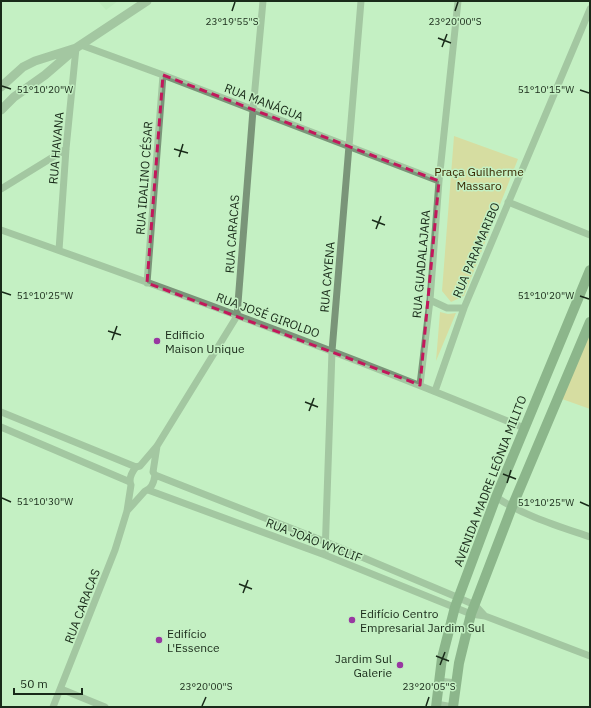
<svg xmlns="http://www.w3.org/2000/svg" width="591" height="708" font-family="'IBM Plex Sans',sans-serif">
	<rect width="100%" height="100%" fill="#c4f0c3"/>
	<path fill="#b3e5b3" d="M98,1H118L106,10Z"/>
	<path fill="#ebc678" d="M454,136L518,159L464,296L451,302L442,291Z
		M440,312L448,314L456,313L436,361Z
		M590,332V409L562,399Z"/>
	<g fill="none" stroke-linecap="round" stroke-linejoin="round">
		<path stroke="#7a9579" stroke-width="7" d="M81,45L163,75L439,181
			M1,189L66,149
			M508,202L590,235
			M1,230C177,292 352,356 524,428
			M59,250L66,149L76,48
			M147,283L163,75
			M430,300L447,308H464
			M420,385L430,300L439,181L458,1
			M435,391L464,308L590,9
			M1,412L136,467
			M1,427L130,482
			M155,475L326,542L459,598L475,605L485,616
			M148,490L325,555L471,614L485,616L590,656
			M496,497C524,516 558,526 590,537
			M127,511L145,491C152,489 154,482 155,475L153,472L157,446
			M325,555L332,351L361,1
			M439,681L456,683
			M61,689L105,707
			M436,704L453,707
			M53,707L115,550L127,511L131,485C128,478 132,472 136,467L140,466L157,446L237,316L253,110L263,1"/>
		<path stroke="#7a9579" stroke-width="9" d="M1,87L23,67L35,61L76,48L147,1
			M1,110L14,97L45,75L74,50"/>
		<path stroke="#477048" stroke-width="10" d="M436,707L442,658L455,607L496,497L590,270
			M453,707L459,663L471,614L512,507L590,322"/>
	</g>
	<path d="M0 0H591V708H0ZM163,75L439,181L420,385L147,283Z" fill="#c4f0c3" fill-opacity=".55" fill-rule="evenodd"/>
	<path fill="none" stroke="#c2185b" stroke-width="3" stroke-dasharray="8 5" stroke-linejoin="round" d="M163,75L439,181L420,385L147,283Z"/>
	<path fill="none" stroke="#192a19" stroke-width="1.5" d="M232,11L235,2M455,11L458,2M438,38L451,43M442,47L447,34M2,86L11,89M580,90L589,93M174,149L188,153M179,157L183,144M372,220L385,225M376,229L381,216M2,292L11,295M580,296L589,299M108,331L121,335M112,340L117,326M305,402L318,407M309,411L314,398M503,474L516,479M507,483L511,470M2,498L11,502M580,502L589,506M239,584L252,589M243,593L248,580M436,656L449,661M440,665L445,652M202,706L206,697M426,706L429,697"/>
	<g fill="#9838a1" stroke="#c4f0c3" stroke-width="1.5">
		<circle cx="157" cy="341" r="4"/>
		<circle cx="352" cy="620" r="4"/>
		<circle cx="159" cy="640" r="4"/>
		<circle cx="400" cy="665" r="4"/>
	</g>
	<g text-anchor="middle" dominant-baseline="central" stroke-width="3" stroke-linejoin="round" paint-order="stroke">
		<g font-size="12" fill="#192a19" stroke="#c4f0c3">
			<text transform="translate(264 102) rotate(21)">RUA MANÁGUA</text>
			<text transform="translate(56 148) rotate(-85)">RUA HAVANA</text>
			<text transform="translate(144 178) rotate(-86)">RUA IDALINO CÉSAR</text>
			<text transform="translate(232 234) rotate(-86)">RUA CARACAS</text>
			<text transform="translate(476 250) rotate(-67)">RUA PARAMARIBO</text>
			<text transform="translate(421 264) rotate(-85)">RUA GUADALAJARA</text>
			<text transform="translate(327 277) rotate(-85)">RUA CAYENA</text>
			<text transform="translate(268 315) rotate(20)">RUA JOSÉ GIROLDO</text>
			<text transform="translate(490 481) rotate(-69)">AVENIDA MADRE LEÔNIA MILITO</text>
			<text transform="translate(314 540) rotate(21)">RUA JOÃO WYCLIF</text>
			<text transform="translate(82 606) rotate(-69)">RUA CARACAS</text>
		</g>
		<g font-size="12" fill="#372701" stroke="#c4f0c3">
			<text x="479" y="171">Praça Guilherme<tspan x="479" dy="14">Massaro</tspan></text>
		</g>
		<g font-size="12" fill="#192a19" stroke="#c4f0c3" text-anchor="start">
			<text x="165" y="334">Edificio<tspan x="165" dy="14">Maison Unique</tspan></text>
			<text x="360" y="613">Edifício Centro<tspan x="360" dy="14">Empresarial Jardim Sul</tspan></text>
			<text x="167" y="633">Edifício<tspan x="167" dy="14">L'Essence</tspan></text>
			<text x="392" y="658" text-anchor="end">Jardim Sul<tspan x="392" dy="14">Galerie</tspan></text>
		</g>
	</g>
	<g font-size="10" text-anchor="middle" fill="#192a19" stroke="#c4f0c3" stroke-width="3" stroke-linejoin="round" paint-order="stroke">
		<text x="232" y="25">23°19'55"S</text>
		<text x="455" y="25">23°20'00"S</text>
		<text x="45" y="93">51°10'20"W</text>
		<text x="546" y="93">51°10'15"W</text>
		<text x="45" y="299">51°10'25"W</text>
		<text x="546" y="299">51°10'20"W</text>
		<text x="45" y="505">51°10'30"W</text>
		<text x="546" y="506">51°10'25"W</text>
		<text x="206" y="690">23°20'00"S</text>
		<text x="429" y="690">23°20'05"S</text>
	</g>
	<rect width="591" height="708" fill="none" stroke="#192a19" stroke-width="4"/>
	<path d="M14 688v6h68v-6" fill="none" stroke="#192a19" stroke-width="2"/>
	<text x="20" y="688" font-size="12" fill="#192a19" stroke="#c4f0c3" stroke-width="3" paint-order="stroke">50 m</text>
</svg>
